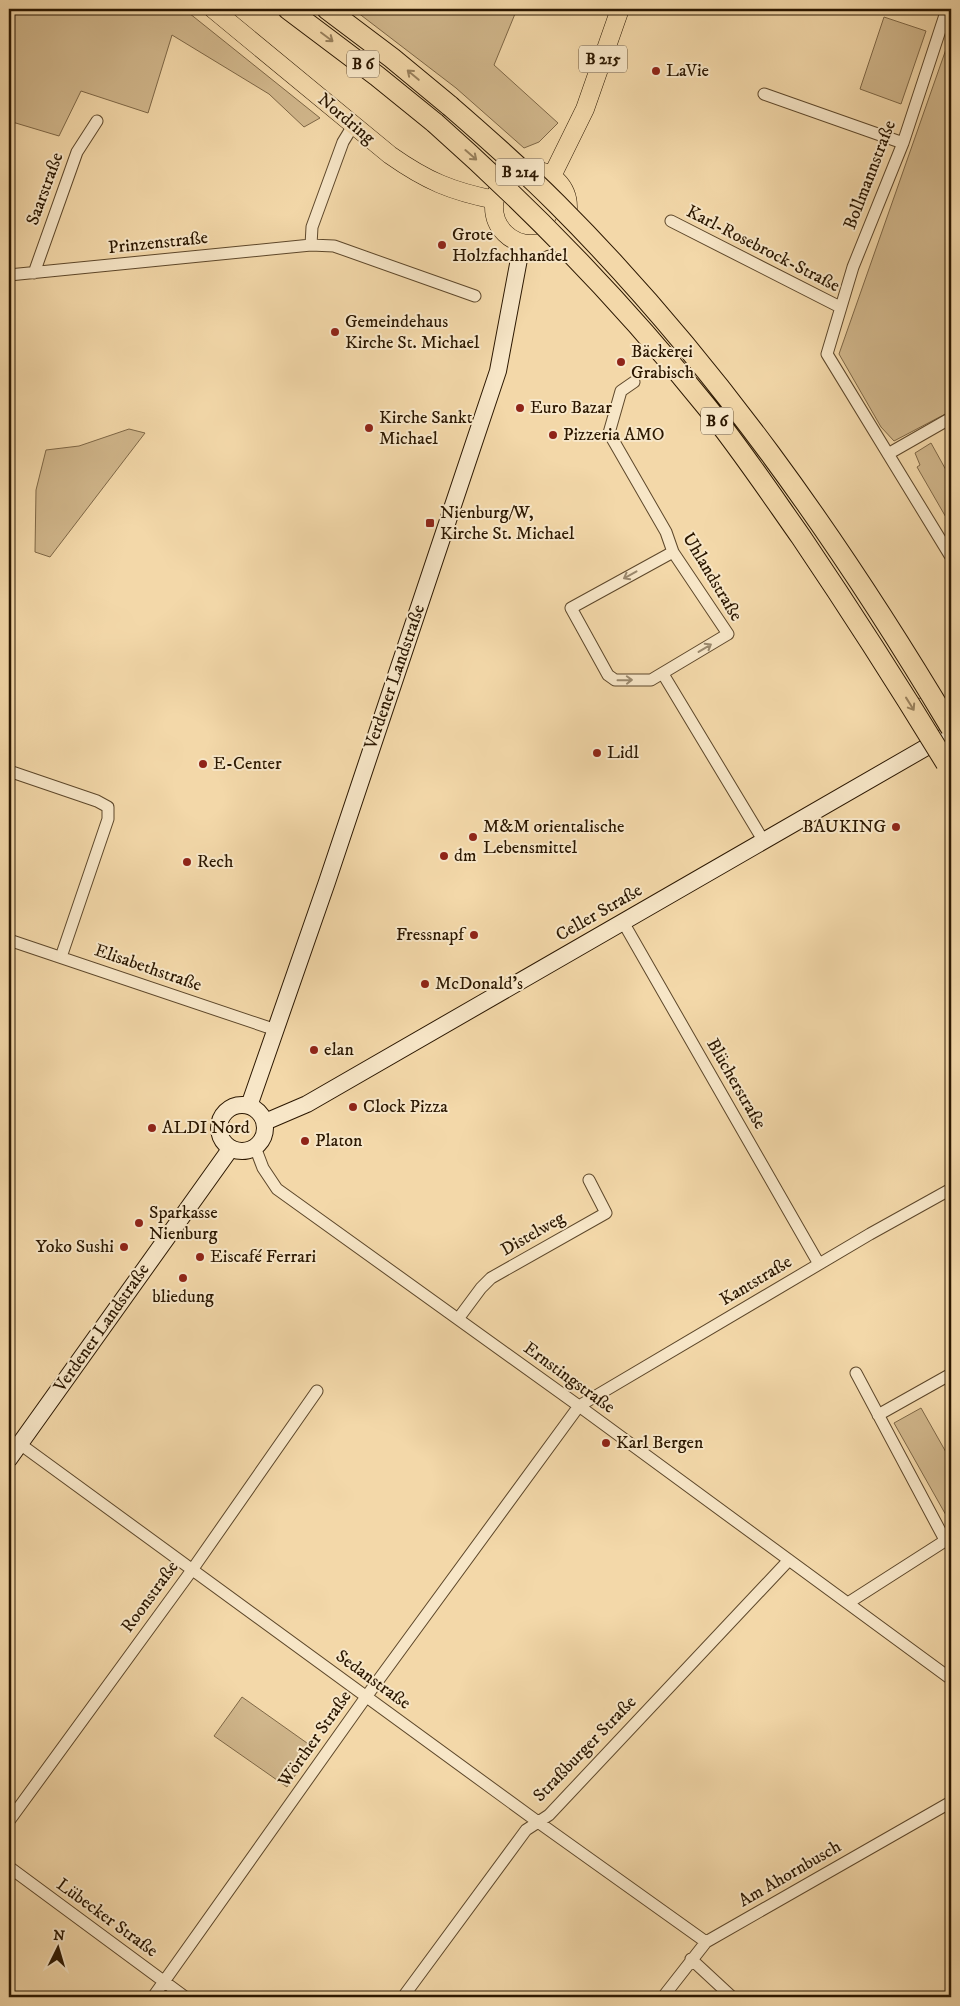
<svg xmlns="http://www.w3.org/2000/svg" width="960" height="2006" font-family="'IM FELL DW Pica',serif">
	<rect width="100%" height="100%" fill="#f3d8a9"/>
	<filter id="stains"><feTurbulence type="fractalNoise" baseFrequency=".004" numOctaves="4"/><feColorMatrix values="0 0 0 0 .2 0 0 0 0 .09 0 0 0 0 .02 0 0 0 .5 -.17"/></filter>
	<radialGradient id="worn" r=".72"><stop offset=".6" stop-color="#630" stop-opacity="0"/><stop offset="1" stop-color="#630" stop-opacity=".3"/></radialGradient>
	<path fill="#d1b78c" stroke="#7e6746" d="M9,9H184L320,118L304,127L269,94L172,35L148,113L81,91L59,136L9,121Z
		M353,9H517L494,65L558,123L539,142L524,148L456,88Z
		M884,17L926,31L901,104L860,89Z
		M951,35V411L894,441L881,427L839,354Z
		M129,429L145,433L50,557L35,552L36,490L46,450L79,446Z
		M931,443L951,479V526L917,467L920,465L915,453Z
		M921,1408L951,1461V1524L894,1423Z
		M242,1697L314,1748L287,1787L214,1736Z"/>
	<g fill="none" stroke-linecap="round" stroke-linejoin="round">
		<defs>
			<path id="street" d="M947,9L903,143L853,267L827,354L951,557
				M764,94L903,143
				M671,221L840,307
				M311,245L312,227L343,142L354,124
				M34,273L77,152L97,121
				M9,275L311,245L334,246L475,296
				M634,382L621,391L609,433L666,532L673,552L728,634L651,680H615L608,675L571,608L673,552
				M888,454L951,418
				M663,674L763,840
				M9,771L97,801L108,807V819L61,957
				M623,922L819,1264
				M9,940L276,1030
				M255,1147L263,1168L277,1189L579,1406L951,1679
				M458,1319L481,1288L491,1278L606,1213L589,1180
				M856,1373L945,1540
				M878,1415L951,1374
				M20,1444L538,1822L706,1942
				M848,1603L951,1537
				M9,1821L192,1570L317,1391
				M9,1867L185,1997
				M691,1959L732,1997
				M153,1997L366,1697L579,1406L870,1234L951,1189
				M403,1997L526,1830L549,1815L789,1560
				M663,1997L706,1942L951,1802"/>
			<path id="secondary" d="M219 1128a23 23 0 1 1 46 0a23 23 0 1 1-46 0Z
				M249,1106L327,882L498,371L522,243
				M265,1122L307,1104L951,733
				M9,1459L231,1148"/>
			<path id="primary" d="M213,9L390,155C427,181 451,191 495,200
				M494 207a37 37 0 1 1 74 0a37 37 0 1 1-74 0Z
				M552,176L585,109L620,9
				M563,227C641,307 713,393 777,483C800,515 823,547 844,580C868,617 891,655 920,689"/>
			<path id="highway" d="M288,9L377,76L435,123
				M327,9L392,58L450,106"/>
		</defs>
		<use href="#street" stroke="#5d472a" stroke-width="13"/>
		<use href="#secondary" stroke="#2b1700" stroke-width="18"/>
		<use href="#primary" stroke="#2b1700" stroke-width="19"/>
		<use href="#highway" stroke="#2b1700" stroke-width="22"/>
		<use href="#street" stroke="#f7e6c7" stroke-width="11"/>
		<use href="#secondary" stroke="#f7e6c7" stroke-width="16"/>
		<use href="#primary" stroke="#f3d8a9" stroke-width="18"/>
		<use href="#highway" stroke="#f3d8a9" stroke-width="20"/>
		<defs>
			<path id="highway-bridge" d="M450,106C487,138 523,170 557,204C712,359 839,540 951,728
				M435,123C533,210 624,304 706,406C740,448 770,493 801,537C851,611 899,686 946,763"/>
		</defs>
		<use href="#highway-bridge" stroke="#2b1700" stroke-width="22" stroke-linecap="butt"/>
		<use href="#highway-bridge" stroke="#f3d8a9" stroke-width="20"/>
	</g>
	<defs><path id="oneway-shaft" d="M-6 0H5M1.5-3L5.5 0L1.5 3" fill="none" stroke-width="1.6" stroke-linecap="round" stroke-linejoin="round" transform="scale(1.25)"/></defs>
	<g stroke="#99815d">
		<use href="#oneway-shaft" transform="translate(327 37) rotate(37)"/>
		<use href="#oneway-shaft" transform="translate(413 75) rotate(-140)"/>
		<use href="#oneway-shaft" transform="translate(471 155) rotate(41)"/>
		<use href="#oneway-shaft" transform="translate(910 704) rotate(58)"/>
	</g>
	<g stroke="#9b896d">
		<use href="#oneway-shaft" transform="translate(630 575) rotate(151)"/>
		<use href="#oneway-shaft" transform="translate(705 648) rotate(-31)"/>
		<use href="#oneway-shaft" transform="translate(625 680) rotate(-1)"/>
	</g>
	<g fill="#8f2418" stroke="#f7e6c7" stroke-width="2">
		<circle cx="656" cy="71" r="5"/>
		<circle cx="442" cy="245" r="5"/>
		<circle cx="335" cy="332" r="5"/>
		<circle cx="621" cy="362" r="5"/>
		<circle cx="520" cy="408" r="5"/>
		<circle cx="369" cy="428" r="5"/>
		<circle cx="553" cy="435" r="5"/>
		<rect x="425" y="518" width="10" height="10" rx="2.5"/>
		<circle cx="597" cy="753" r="5"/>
		<circle cx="203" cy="764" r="5"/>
		<circle cx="896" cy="827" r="5"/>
		<circle cx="473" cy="837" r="5"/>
		<circle cx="444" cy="856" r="5"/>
		<circle cx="187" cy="862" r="5"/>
		<circle cx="474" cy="935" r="5"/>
		<circle cx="425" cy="984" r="5"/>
		<circle cx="314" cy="1050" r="5"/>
		<circle cx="353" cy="1107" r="5"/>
		<circle cx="152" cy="1128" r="5"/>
		<circle cx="305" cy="1141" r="5"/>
		<circle cx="139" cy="1223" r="5"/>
		<circle cx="124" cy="1247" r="5"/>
		<circle cx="200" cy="1257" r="5"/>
		<circle cx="183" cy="1278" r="5"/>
		<circle cx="606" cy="1443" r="5"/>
	</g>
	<g text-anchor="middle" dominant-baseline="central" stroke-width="4" stroke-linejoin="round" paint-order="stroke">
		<g fill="#f7e6c7" stroke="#68553c" stroke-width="1">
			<rect x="579" y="45.5" width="48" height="27" rx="4"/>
			<rect x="347" y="50.5" width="32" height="27" rx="4"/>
			<rect x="496" y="158.5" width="48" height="27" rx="4"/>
			<rect x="701" y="407.5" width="32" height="27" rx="4"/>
		</g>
		<g font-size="16" font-weight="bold" fill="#2b1700">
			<text x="603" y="59">B 215</text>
			<text x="363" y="64">B 6</text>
			<text x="520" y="172">B 214</text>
			<text x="717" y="421">B 6</text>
		</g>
		<g font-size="18" fill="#2b1700" stroke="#f7e6c7" text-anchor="start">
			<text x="666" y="71">LaVie</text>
			<text x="452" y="235">Grote<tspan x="452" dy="21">Holzfachhandel</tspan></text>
			<text x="345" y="322">Gemeindehaus<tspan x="345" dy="21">Kirche St. Michael</tspan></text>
			<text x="631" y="352">Bäckerei<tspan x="631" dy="21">Grabisch</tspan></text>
			<text x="530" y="408">Euro Bazar</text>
			<text x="379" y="418">Kirche Sankt<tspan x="379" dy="21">Michael</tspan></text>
			<text x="563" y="435">Pizzeria AMO</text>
			<text x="440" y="513">Nienburg/W,<tspan x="440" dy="21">Kirche St. Michael</tspan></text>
			<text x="607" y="753">Lidl</text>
			<text x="213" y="764">E-Center</text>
			<text x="483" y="827">M&amp;M orientalische<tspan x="483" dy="21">Lebensmittel</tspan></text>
			<text x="886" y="827" text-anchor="end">BAUKING</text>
			<text x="454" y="856">dm</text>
			<text x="197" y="862">Rech</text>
			<text x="464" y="935" text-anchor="end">Fressnapf</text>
			<text x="435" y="984">McDonald's</text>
			<text x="324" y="1050">elan</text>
			<text x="363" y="1107">Clock Pizza</text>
			<text x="162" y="1128">ALDI Nord</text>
			<text x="315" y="1141">Platon</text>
			<text x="149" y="1213">Sparkasse<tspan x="149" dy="21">Nienburg</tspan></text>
			<text x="114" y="1247" text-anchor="end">Yoko Sushi</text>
			<text x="210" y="1257">Eiscafé Ferrari</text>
			<text x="183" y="1297" text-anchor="middle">bliedung</text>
			<text x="616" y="1443">Karl Bergen</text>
		</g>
		<g font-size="18" fill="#2b1700" stroke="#f7e6c7">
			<text transform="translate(346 119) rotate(40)">Nordring</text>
			<text transform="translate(870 175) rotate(-69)">Bollmannstraße</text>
			<text transform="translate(45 189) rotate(-70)">Saarstraße</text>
			<text transform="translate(158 243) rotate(-6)">Prinzenstraße</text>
			<text transform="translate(763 249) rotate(27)">Karl-Rosebrock-Straße</text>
			<text transform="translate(712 577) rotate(59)">Uhlandstraße</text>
			<text transform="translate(395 677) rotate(-71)">Verdener Landstraße</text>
			<text transform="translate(599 913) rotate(-30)">Celler Straße</text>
			<text transform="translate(148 968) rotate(19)">Elisabethstraße</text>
			<text transform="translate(736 1084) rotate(60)">Blücherstraße</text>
			<text transform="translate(533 1234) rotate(-30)">Distelweg</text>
			<text transform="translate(756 1281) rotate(-31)">Kantstraße</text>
			<text transform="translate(102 1328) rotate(-55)">Verdener Landstraße</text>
			<text transform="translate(569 1378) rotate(36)">Ernstingstraße</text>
			<text transform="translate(150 1597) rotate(-54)">Roonstraße</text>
			<text transform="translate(373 1680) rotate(36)">Sedanstraße</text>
			<text transform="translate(315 1739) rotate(-55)">Wörther Straße</text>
			<text transform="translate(585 1749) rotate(-46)">Straßburger Straße</text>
			<text transform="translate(790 1874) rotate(-30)">Am Ahornbusch</text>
			<text transform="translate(107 1918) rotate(36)">Lübecker Straße</text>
		</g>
	</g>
	<rect width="960" height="2006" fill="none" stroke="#f3d8a9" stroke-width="30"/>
	<rect x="10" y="10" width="940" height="1986" fill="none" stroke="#2b1700" stroke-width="2.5"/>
	<rect x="15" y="15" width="930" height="1976" fill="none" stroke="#2b1700"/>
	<g transform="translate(58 1948) rotate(5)" stroke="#f7e6c7" stroke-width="4" paint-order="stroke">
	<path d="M0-4L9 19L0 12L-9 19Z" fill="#2b1700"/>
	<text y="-8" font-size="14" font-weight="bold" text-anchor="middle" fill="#2b1700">N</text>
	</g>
	<rect width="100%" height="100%" filter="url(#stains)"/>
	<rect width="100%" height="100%" fill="url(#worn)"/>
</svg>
